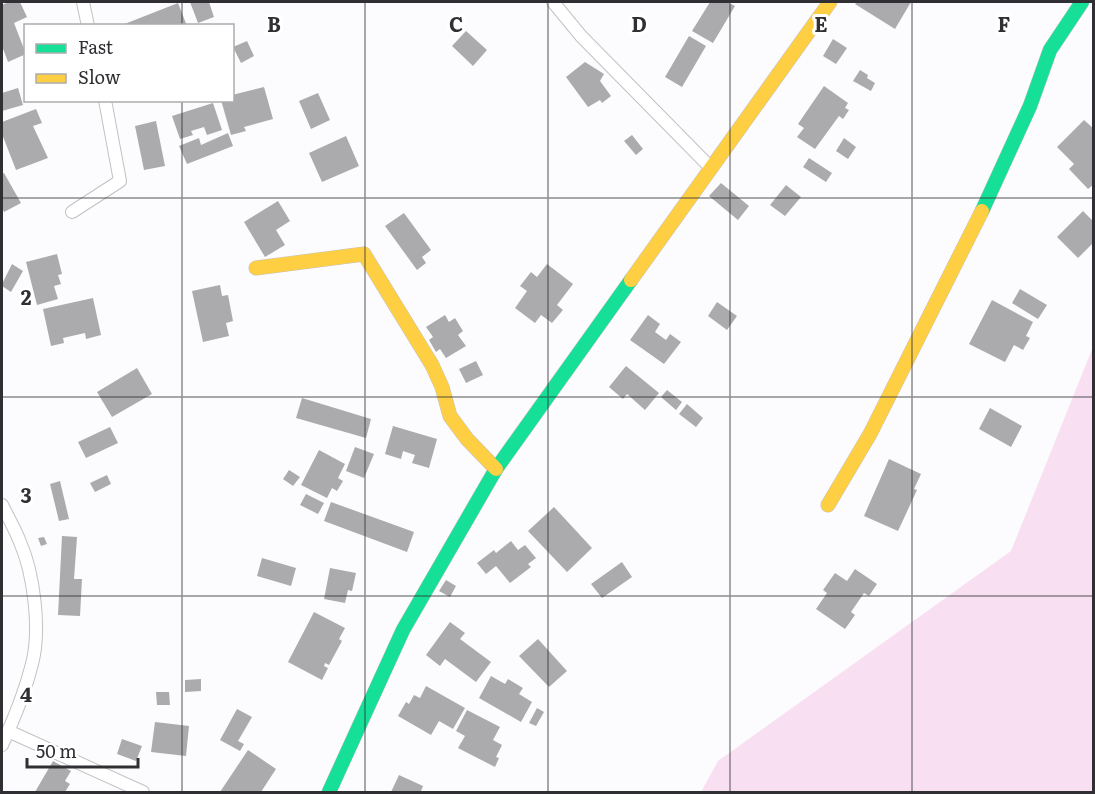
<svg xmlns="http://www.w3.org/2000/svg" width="1095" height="794" font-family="Literata,serif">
	<rect width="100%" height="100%" fill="#fcfcfe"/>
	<path fill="#f8dff1" d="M1093,347V792H701L718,761L1011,551Z"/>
	<path fill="#abaaac" d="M9,2H20L27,17L14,23L26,54L8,62L2,46V5Z
		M190,2H209L214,17L198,23Z
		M710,2H727L735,6L713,43L692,31Z
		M857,2H911L895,29L855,4Z
		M178,3L187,26H122V25Z
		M466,31L487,50L473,66L452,46Z
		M689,36L706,46L682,87L665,77Z
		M833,39L847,48L836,64L823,56Z
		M247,41L254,56L241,63L233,47Z
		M585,62L604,74L600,81L611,96L602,103L600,100L588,107L566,77Z
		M860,70L868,75L867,78L875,83L871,91L853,81Z
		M824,86L848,103L845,108L849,110L843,119L839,116L815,149L797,137L804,128L798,124Z
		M264,87L273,119L244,127L246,131L231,135L221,100H232V95Z
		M18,88L23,105L2,111V93Z
		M318,93L330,120L311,129L299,101Z
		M213,103L222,130L207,135L204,127L191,131L193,135L180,139L172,116Z
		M36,109L42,123L33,126L48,158L16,170L2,134V122Z
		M1084,120L1094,129V184L1088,189L1069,169L1074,164L1057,147Z
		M156,121L165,166L144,170L135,126Z
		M228,133L233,146L187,164L179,146L199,138L201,145Z
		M632,135L643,149L636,155L624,141Z
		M346,136L359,166L322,182L309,153Z
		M844,138L856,147L848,159L836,151Z
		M809,158L832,173L826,182L803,167Z
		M4,173L21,203L4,212L2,208V174Z
		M721,183L749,206L738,220L709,196Z
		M786,185L801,197L785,216L770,205Z
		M278,201L290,221L276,230L285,245L265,257L244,222Z
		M1083,211L1094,222V242L1078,258L1057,237Z
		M404,213L431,250L422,257L426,263L417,270L385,226Z
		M57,254L62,274L58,275L61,284L54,286L58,299L37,305L26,262Z
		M12,264L23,271L11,292L2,286V284Z
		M547,264L573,284L557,305L563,310L552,323L541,315L535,323L515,308L527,291L520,286L531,272L537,277Z
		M220,285L222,296L228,295L233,321L226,323L229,336L203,342L192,291Z
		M1020,289L1047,305L1038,319L1012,303Z
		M93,298L101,335L86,339L85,333L63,338L64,343L51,346L43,309Z
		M992,300L1033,322L1026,336L1030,338L1023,350L1014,345L1005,362L969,344Z
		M717,302L737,316L727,330L708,316Z
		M445,315L449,322L455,318L463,331L458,335L466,346L446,358L440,349L436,352L429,340L433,337L426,327Z
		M648,315L660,324L655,332L666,340L670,334L681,342L664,364L630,340Z
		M476,361L483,375L466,383L459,369Z
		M626,366L659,393L645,410L627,394L623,399L609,387Z
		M137,368L152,394L112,417L97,392Z
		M667,390L682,402L676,410L661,397Z
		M302,398L371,419L366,438L296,418Z
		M687,404L703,418L696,427L679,414Z
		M990,408L1022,426L1011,447L979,429Z
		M393,426L437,439L429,468L412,463L415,455L403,451L401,459L385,454Z
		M110,427L118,443L86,458L78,442Z
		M355,447L374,454L364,478L346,471Z
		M319,450L345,464L338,478L343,481L337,491L332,488L327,498L301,485Z
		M889,459L921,474L914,489L917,490L898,531L864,516Z
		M289,470L300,477L293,486L283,479Z
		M107,475L111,484L95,492L90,483Z
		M60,481L69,519L59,521L50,484Z
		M306,494L324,503L318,514L300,505Z
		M331,502L414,532L407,552L324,521Z
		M554,507L592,548L567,572L528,531Z
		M62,536L77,537L74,579H82L80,616L58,615Z
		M44,537L47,544L41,546L38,538Z
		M511,541L518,550L525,545L536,558L528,564L531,567L510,583L496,566L486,574L477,563L494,550L496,553Z
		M262,558L296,568L291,586L257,576Z
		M622,562L632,577L602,598L591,584Z
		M330,568L356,573L352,591L348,590L345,603L324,599Z
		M855,569L877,584L869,596L864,593L851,612L855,615L845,629L816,609L827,593L823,590L835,573L847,581Z
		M446,580L456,586L450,597L439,591Z
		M314,612L345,628L339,639L342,641L329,665L325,663L324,666L328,668L322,680L288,662Z
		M450,622L465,633L460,639L491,662L476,682L445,659L440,666L426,655Z
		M538,639L567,671L549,687L519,656Z
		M491,676L505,684L508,679L523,688L519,694L532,702L521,722L479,698Z
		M201,679V691L185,692V680Z
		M426,686L465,708L453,729L439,721L431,735L398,716L406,702L409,704L414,695L420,698Z
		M156,692H169L170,705H157Z
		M537,708L544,712L536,726L529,723Z
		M237,709L252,717L238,741L244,744L240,751L220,740Z
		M467,710L500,727L493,740L502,745L496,757L499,758L495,767L458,748L465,736L456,731Z
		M155,722L189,726L186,756L151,752Z
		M122,739L142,746L136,761L117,754Z
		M248,750L276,769L261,792H220Z
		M53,761L71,771L65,781L70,784L65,792H35Z
		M399,775L423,786L421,791L424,792H391Z"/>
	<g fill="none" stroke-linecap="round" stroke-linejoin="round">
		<defs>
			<path id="street" d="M83,2L88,26
				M553,2L581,36L711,168
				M72,212L120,181L105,100
				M2,505C8,517 15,529 20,542C34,574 41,630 32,664C25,692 14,719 2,745
				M8,731L143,792"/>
			<path id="fast" d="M982,211L1030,106L1050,50L1082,2
				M329,792L403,630L496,469L631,280"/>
			<path id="slow" d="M256,268L364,254L432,365L442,387L450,416L467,439L496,469
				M631,280L830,2
				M828,505L870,434L982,211"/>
		</defs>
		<use href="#street" stroke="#c2c2c4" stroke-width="14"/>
		<use href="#fast" stroke="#c2c2c4" stroke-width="15"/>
		<use href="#slow" stroke="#c2c2c4" stroke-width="15"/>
		<use href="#street" stroke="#fff" stroke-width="12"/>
		<use href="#fast" stroke="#16e098" stroke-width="14"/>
		<use href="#slow" stroke="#ffcf43" stroke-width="14"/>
	</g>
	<path fill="none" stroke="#303034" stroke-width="1.5" stroke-opacity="0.55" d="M182,2V26M365,2V792M548,2V792M730,2V792M912,2V792M182,100V792M2,198H1094M2,397H1094M2,596H1094"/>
	<g font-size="20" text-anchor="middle" font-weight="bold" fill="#303034" stroke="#fff" stroke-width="6" stroke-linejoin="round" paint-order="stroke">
		<text x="274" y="32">B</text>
		<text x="456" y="32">C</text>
		<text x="639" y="32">D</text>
		<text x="821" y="32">E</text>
		<text x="1004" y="32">F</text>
		<text x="26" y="305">2</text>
		<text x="26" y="503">3</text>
		<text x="26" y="702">4</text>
	</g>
	<rect width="1095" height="794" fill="none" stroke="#303034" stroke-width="6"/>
	<rect x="24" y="24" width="210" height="78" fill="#ffffff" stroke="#acacae" stroke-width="1.5"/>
	<rect x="36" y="44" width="30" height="9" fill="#16e098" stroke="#acacae" stroke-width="1.5"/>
	<text x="78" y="54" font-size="18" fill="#303034">Fast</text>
	<rect x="36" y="74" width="30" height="9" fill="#ffcf43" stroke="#acacae" stroke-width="1.5"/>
	<text x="78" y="84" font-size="18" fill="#303034">Slow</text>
	<path d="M27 758v9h111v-9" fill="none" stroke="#303034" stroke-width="3"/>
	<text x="36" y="758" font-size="18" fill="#303034" stroke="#ffffff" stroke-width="4.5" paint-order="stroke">50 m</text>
</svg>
